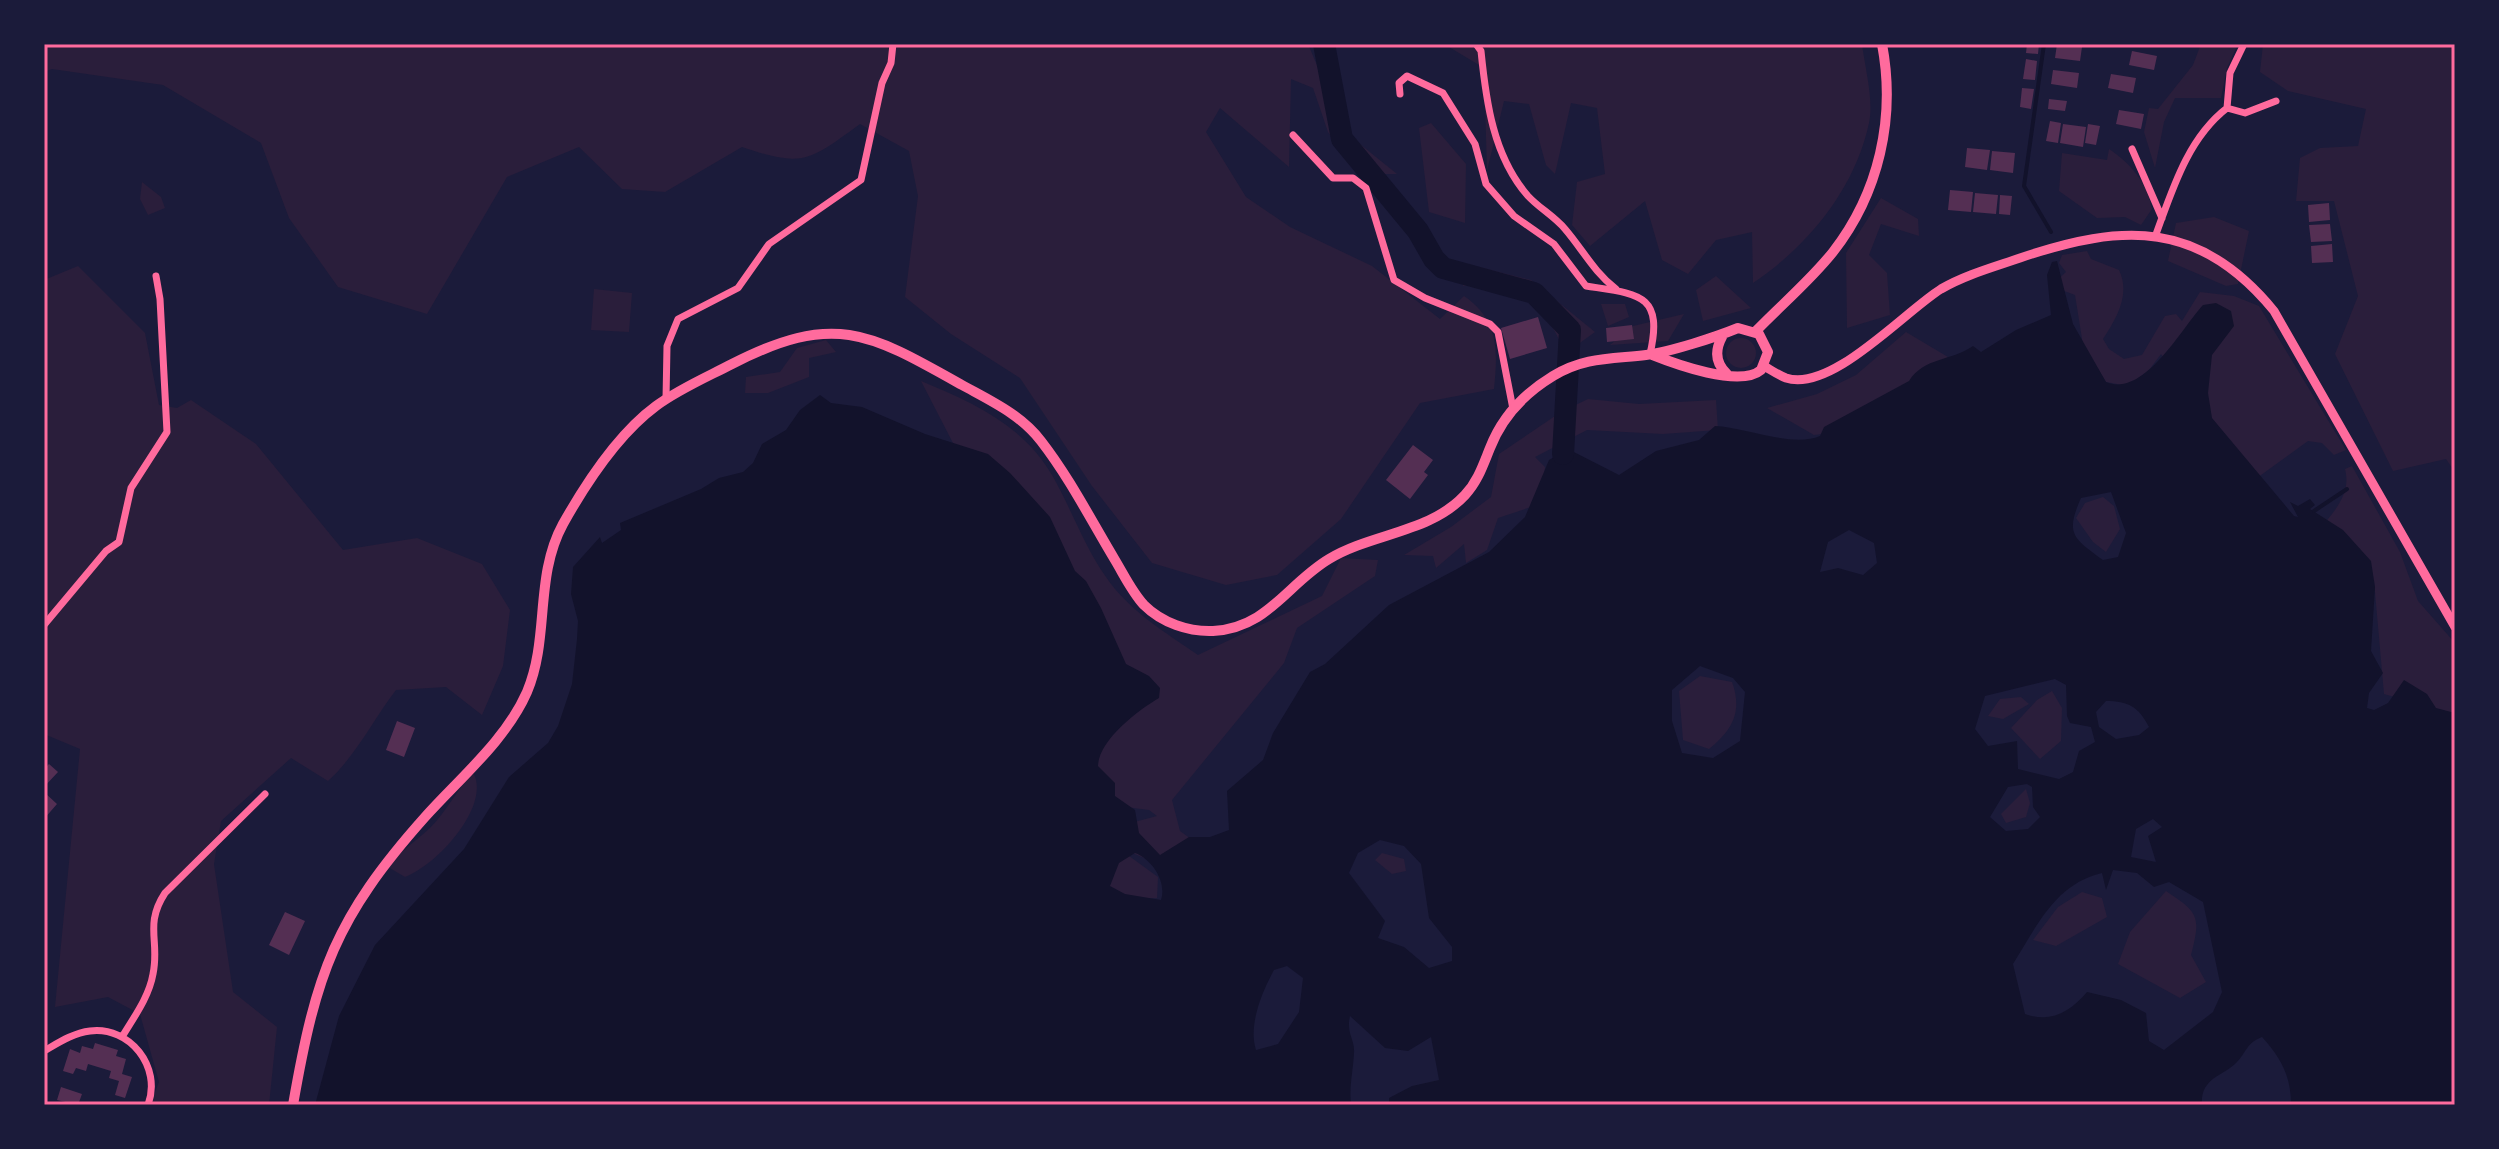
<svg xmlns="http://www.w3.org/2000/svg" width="2499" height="1149" font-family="'Work Sans',sans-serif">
	<rect width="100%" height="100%" fill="#1b1b3a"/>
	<path fill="#2a1e3b" d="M44,44H1308L1345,132L1397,174H1358L1328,132L1313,88L1291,79L1289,167L1220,108L1206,132L1246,197L1290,227L1372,266L1440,319L1464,296C1499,320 1498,350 1494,389L1420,403L1341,519L1277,575L1226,585L1152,563L1092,486L1020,378L951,334L905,297L918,196L909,151L860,124C809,161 804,168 742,147L665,192L622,189L579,147L507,177L427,314L338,287L289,218L261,143L163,85L52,69L44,72Z
		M1444,44H1862C1865,68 1874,100 1869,123C1855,189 1808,246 1753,283L1752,232L1716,240L1688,274L1662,260L1645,201L1590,246L1572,225L1577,182L1605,174L1597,108L1571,103L1555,174L1546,165L1529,104L1504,101L1487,171L1484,68Z
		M2201,44L2237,46L2227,68L2221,98H2175L2164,122L2155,168L2144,132L2149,108L2158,109L2193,65Z
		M2263,44H2455V472L2446,459L2393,471L2335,354L2358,296L2334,201H2296L2300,158L2320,148L2358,146L2366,109L2288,91L2260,72Z
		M1431,123L1466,164L1465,223L1429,212L1419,128Z
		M2109,149C2131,164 2147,182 2152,209L2141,225L2125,217L2097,218L2059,191L2062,153L2107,160Z
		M142,182L161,197L165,208L148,215L140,199Z
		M1881,198L1918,219L1919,236L1881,224L1869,255L1887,273L1890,315L1847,328L1846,253Z
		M2214,217L2249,231L2238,284L2226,286L2168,261L2176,223Z
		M2087,251L2091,259L2119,270C2131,295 2116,319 2103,339L2109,349L2124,359L2142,355L2165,316L2176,314L2182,321L2200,292L2234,296L2259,306L2346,450L2334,455L2322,443L2308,441L2250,483L2161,354L2149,370L2128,386L2106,382L2083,345L2075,295L2051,286L2066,272L2059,263L2062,255Z
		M1463,263L1531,280L1595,332L1566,353L1538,299L1483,282L1463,286Z
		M78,266L145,333L159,405L177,408L191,400L256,444L343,550L417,538L482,564L510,610L503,666L482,715L446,687L396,690C373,720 355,757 328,781L291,758L221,821L214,864L233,992L277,1027L269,1105H150L159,1082L140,1014L108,997L55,1007L80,749L44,734V280Z
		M1716,276L1751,308L1703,321L1696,290Z
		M594,289L632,293L629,332L591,330Z
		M1601,304H1625L1629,317L1608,326Z
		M1684,314L1668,341L1610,345L1633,326Z
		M1906,332L1948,357L1890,426L1814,435L1767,408L1817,394L1856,375Z
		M1726 353a15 15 0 1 1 30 0a15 15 0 1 1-30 0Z
		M826,340L836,352L809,358V377L768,393H745L746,377L780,372L797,348Z
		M921,381C972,402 1023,425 1052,475C1071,508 1084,546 1106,577C1129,611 1165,632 1198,655L1322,596L1341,558L1378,560L1375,576L1297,628L1284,663L1172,800L1180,831L1209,852L1170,869L1123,849L1112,828L1157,816L1149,810L1118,806L1086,768L1096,640L954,445Z
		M1588,399L1639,404L1716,400L1718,430L1663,434L1587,430L1535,457L1545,467L1543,503L1498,518L1487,550L1466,563L1464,544L1436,568L1433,556L1404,555L1451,527L1491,497L1499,454L1561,412Z
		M2352,466L2400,552L2418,601L2455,643V714L2384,694L2374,581L2316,534C2332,513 2352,496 2345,469Z
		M2103,497L2114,506L2120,529L2106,552L2093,542L2076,518L2085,503Z
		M1700,676L1732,682C1743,712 1732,730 1709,749L1683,740L1679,691Z
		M2052,691L2062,708L2061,741L2040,759L2011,728L2037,700Z
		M2021,697L2029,704L2003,719L1988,716L2000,699Z
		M473,772C492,806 436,866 405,877L388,867C400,851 415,842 430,828C446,812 457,790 473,772Z
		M2026,789L2030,803L2026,817L2006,823L2001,814Z
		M1125,853L1158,877L1157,898L1113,901L1107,878Z
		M1382,853L1404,859L1406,871L1392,874L1375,860Z
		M2166,891C2199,913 2201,916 2191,955L2206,982L2180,998L2118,964L2130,932Z
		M2082,892L2102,898L2107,917L2056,946L2033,940L2058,907Z"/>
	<path fill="#12122b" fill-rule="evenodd" d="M2057,261L2073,324L2106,382C2144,398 2181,329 2203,305L2216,303L2231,311L2234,326L2212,355L2208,393L2212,418L2294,516L2298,517L2290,502L2298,506L2310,499L2315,505L2310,509L2343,530L2371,561L2375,587L2371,651L2383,673L2369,693L2367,708L2374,710L2388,703L2404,680L2427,694L2436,708L2455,713V1105H2291C2291,1076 2281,1058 2262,1037C2246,1043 2247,1052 2236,1063C2223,1076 2200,1078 2202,1105H1389V1098L1412,1086L1439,1080L1431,1037L1408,1051L1385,1048L1350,1016C1346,1034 1355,1039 1354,1053C1353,1072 1349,1086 1351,1105H315L339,1016L375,945L464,849L509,777L548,743L558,726L572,684L577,639L578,621L571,594L573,567L600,537L602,543L621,530L620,523L701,489L719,478L743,472L753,463L762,444L786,430L800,410L820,395L831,403L862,407L925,434L988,454L1010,473L1050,517L1075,571L1086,581L1101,608L1126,664L1149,676L1160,688L1159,698C1137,711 1099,740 1098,766L1115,783V796L1135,810L1139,833L1160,855L1189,837H1210L1229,830L1227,791L1263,760L1273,733L1310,672L1325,664L1389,605L1489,552L1525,517L1549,460L1568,449L1619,475L1656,451L1699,440L1715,426C1745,427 1792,448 1820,436L1824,427L1909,381C1924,357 1952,361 1973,346L1981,352L2016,330L2051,315L2047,275L2052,262ZM2111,492L2126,533L2118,557L2103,560C2073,538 2065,534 2081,498ZM1849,530L1874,543L1877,563L1863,575L1838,568L1820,572L1828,542ZM1700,666L1733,678L1745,692L1740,741L1713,758L1682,753L1672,721V690ZM2055,679L2066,685L2067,716L2070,723L2091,727L2095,742L2079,751L2073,772L2059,779L2018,769L2017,741L1988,746L1975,729L1985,696ZM2106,701C2128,701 2139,707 2149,727L2139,735L2116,739L2099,727L2096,712ZM2027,784L2032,787L2033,807L2040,817L2028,829L2006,831L1990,817L2008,787ZM2153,819L2162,827L2148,836L2156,862L2131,857L2136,829ZM1380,840L1404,846L1421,864L1429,918L1452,947V961L1429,968L1404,947L1378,938L1385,921L1349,873L1358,853ZM1135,853C1152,859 1167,882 1161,900L1125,894L1110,886L1119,863ZM2113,870L2137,873L2154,887L2169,882L2203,902L2222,992L2213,1012L2164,1050L2149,1041L2146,1013L2121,1000L2087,992C2070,1012 2051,1023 2025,1014L2013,964C2037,926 2055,884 2102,873L2106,890ZM1287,966L1303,978L1299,1012L1278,1044L1256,1050C1248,1025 1262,992 1274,970Z"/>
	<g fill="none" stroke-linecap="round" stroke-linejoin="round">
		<path stroke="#12122b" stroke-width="4" d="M2044,44L2024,186L2051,232
			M2314,511L2347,489"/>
		<path stroke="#12122b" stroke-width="22" d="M1324,44L1342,139L1418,231L1434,259L1443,268L1534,293L1570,330L1563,454"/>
	</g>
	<path fill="#542f53" d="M2027,44H2039L2038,54L2026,53Z
		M2057,44L2082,47L2080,61L2055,58Z
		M2132,51L2157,56L2154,70L2129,65Z
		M2026,59L2037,61L2035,80L2023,79Z
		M2053,70L2079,73L2077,88L2051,84Z
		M2111,74L2136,78L2133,93L2108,88Z
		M2022,88L2034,89L2031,109L2020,107Z
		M2049,99L2067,101L2065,111L2048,109Z
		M2119,110L2144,114L2141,129L2116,124Z
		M2050,121L2061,123L2058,143L2046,141Z
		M2063,124L2086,127L2083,147L2060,143Z
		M2088,124L2100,126L2096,145L2085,143Z
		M1967,148L1990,150L1987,170L1965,167Z
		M1992,151L2015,153L2013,173L1990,170Z
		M1950,190L1973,192L1971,212L1948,210Z
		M1975,193L1998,195L1996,214L1973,212Z
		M2000,195L2012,196L2010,215L1999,214Z
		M2329,203L2330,220L2309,222L2308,205Z
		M2330,224L2332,241L2311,242L2309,225Z
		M2332,244L2333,262L2312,263L2311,246Z
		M1538,317L1547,348L1510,359L1501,328Z
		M1632,325L1634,339L1607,342L1606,328Z
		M1413,445L1433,460L1424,472L1428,475L1410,499L1386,480Z
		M397,721L415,728L404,757L386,750Z
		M49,764L58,772L44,787V769Z
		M44,792L57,804L44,819Z
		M285,912L305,921L289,955L269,945Z
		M95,1043L118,1050L116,1056L126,1059L122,1074L132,1077L125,1098L115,1095L119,1081L109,1078L111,1071L88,1064L86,1071L76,1068L73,1074L63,1071L70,1049L80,1053L82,1046L93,1049Z
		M61,1087L82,1094L78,1105L57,1100Z"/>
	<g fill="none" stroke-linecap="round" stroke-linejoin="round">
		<path stroke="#ff6b9d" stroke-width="7" d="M1476,44L1481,51C1486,101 1493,156 1528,196C1539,208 1554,216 1565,229C1583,250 1594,272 1616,289
			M1400,94L1399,83L1407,76L1443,93L1475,144L1486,184L1514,216L1554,244L1586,286C1638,294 1664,293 1650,354
			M2227,108L2245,113L2276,101
			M1293,135L1333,178H1353L1366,188L1394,280L1425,298L1490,324L1498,332L1513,409
			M2132,149L2162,218
			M2155,237C2172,191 2187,139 2227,108L2230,73L2244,44
			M666,399L667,346L678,319L738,288L769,244L861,180L882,83L891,63L893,44
			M44,625L106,551L119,542L131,488L167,432L160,299L156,276
			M122,1037C134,1017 149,997 153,974C160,941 144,925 165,893L265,794
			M44,1051C58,1043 73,1033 90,1031C130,1026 162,1067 148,1105"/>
		<path stroke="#ff6b9d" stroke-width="9" d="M1764,366C1771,370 1778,375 1786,378C1831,393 1904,312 1941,289C1965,275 1994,267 2020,258C2123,223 2200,220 2274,311L2455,627"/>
		<path stroke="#ff6b9d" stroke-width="10" d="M1756,331C1781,305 1810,281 1833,252C1879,193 1896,118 1882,44
			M1722,337C1715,350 1715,363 1727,374
			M293,1105C316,973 335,918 425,817C460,778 506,740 527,692C550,638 534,577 563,524C586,483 618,434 656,406C679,389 707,377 732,364C834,312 868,332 962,385C991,401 1020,414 1041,441C1069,477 1091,520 1115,560C1124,575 1132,592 1144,605C1162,623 1189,632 1213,631C1268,628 1287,584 1329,559C1372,533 1430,533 1465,495C1478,481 1483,465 1490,448C1502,417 1525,393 1553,376C1584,357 1611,359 1646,355C1670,352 1716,337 1738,328L1759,334L1768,352L1761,370C1740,388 1675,364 1650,354"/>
	</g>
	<rect width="2499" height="1149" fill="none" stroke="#1b1b3a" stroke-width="92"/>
	<rect x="46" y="46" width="2407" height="1057" fill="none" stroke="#ff6b9d" stroke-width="3"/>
</svg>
